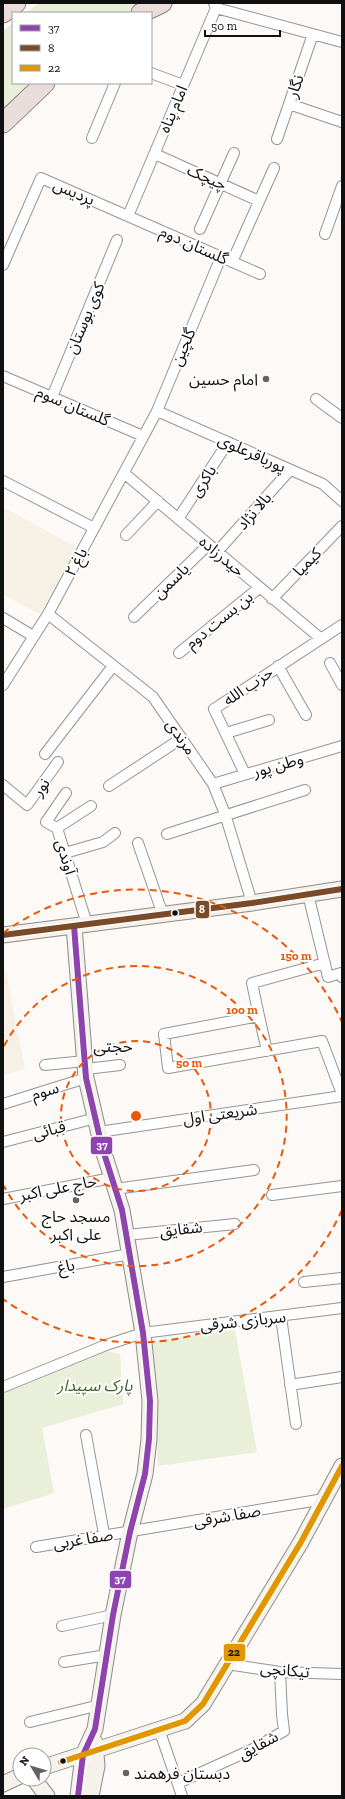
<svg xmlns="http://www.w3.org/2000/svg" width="345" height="1799" font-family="'Zilla Slab','Noto Sans Arabic',serif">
	<rect width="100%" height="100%" fill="#fcf9f6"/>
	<path fill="#f6f1e4" d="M3,507L81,550L39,614L3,594Z
		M6,972L25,1069L3,1075V973Z"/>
	<path fill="#e9efd8" d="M39,3H149L130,13H26Z
		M13,23V83H38L3,113V31Z
		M235,1330L257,1452L158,1466L153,1341Z
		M106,1351L120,1354L123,1404L42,1428L54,1493L3,1509V1390Z"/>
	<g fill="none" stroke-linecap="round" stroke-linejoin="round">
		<defs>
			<path id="street" d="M216,8L342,42
				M151,73L183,85
				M289,104L342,122
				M92,138L115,83
				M277,139L313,34
				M155,154L259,201
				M128,216L216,8L214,3
				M200,229L234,153
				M325,234L342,186
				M232,262L274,168
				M3,265L41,178L260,274
				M3,376L143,436
				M52,397L117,240
				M316,399L342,418
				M157,411L323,484L342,501
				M124,473L320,638
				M3,481L94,528
				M178,519L228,442
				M126,535L158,501
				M217,552L290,470
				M272,599L342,526
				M48,614L153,697L213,784L225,814L252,903
				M134,617L208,545
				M3,618L33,636
				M179,653L259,588
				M330,663L342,685
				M278,666L306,715
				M3,685L48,614L157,411L221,257
				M226,733L269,720
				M45,754L113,666
				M245,774L214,709L342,625
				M213,784L342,746
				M3,785L27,805L58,762
				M109,786L182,738
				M57,828L46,822L66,793
				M167,834L305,790
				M138,843L163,915
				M65,853L103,842L115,833
				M308,894L328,977L341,973L342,977
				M87,924L57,828L91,806
				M325,963L252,983L259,1016L164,1034L168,1068L322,1041L342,1094
				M259,1016L267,1051
				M45,1065L85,1061
				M86,1069L120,1065
				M3,1104L86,1078
				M99,1132L342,1096
				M3,1142L96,1118
				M115,1189L254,1170
				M272,1195L342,1186
				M3,1199L112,1178
				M127,1235L235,1224
				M3,1277L130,1254
				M304,1282L342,1278
				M281,1317L296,1424
				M290,1385L342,1377
				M3,1387L106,1345L143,1333L342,1308
				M86,1435L104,1534
				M36,1547L324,1499
				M62,1626L113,1615
				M64,1662L107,1655
				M227,1664L280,1672L342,1674
				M30,1722L100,1705
				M159,1729L182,1796
				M178,1783L253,1749L284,1731L282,1714L280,1672"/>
			<path id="secondary" d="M74,926L86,1078L102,1147L122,1210L143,1333L150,1401L149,1439L145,1474L130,1532L113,1615L95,1729L83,1755L78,1796
				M3,935L252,903L342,889
				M44,1767L185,1721L203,1704L301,1542L342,1466
				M34,1779L47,1796
				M3,1784L20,1776
				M91,1796L97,1766L95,1742"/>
			<path id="highway" d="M3,13L16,3
				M141,13L162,3
				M3,123L45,83"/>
		</defs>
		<use href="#street" stroke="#969594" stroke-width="12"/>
		<use href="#secondary" stroke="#8d8c8a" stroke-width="17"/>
		<use href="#highway" stroke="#848281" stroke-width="21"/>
		<use href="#street" stroke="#fffefe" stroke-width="10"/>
		<use href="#secondary" stroke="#f5f2ec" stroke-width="15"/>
		<use href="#highway" stroke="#e8ddd8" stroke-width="19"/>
		<defs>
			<path id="bus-1" d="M74,926L86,1078L102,1147L122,1210L143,1333L150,1401L149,1439L145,1474L130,1532L113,1615L95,1729L83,1755L78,1796"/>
			<path id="bus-2" d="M3,935L252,903L342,889"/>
			<path id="bus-3" d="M61,1762L185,1721L203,1704L301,1542L342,1466"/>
		</defs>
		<use href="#bus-1" stroke="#fff" stroke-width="9"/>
		<use href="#bus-2" stroke="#fff" stroke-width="9"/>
		<use href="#bus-3" stroke="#fff" stroke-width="9"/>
		<use href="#bus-1" stroke="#8e44ad" stroke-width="6"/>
		<use href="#bus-2" stroke="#7a4b2a" stroke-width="6"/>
		<use href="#bus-3" stroke="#e09702" stroke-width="6"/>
	</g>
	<g fill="none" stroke="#e8590c" stroke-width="2" stroke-dasharray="7 5">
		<circle cx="136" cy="1116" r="75"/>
		<path d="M4 1046A150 150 0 1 1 4 1186"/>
		<path d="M342 1210A226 226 0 0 1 3 1299M3 933A226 226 0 0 1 342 1022"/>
	</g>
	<g fill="#636260" stroke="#fff" stroke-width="1.5">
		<circle cx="266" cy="379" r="4"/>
		<circle cx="76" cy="1200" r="4"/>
		<circle cx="126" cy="1773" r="4"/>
	</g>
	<g fill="#101010" stroke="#fff" stroke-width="1.5">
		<circle cx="175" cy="913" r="3.5"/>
		<circle cx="63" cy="1761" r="3.5"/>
	</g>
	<g text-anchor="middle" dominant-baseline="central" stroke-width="4" stroke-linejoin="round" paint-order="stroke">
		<g font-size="16" fill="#101010" stroke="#fff">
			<text transform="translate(295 86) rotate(-71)">نگار</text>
			<text transform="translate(173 109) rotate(-67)">امام پناه</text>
			<text transform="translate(207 177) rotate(24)">چیچک</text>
			<text transform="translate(74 192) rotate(23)">پردیس</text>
			<text transform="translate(194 245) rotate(24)">گلستان دوم</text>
			<text transform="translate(85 318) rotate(-67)">کوی بوستان</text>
			<text transform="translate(183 347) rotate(-67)">گلچین</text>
			<text transform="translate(73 406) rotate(23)">گلستان سوم</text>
			<text transform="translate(252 453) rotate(24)">پورباقرعلوی</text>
			<text transform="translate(203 481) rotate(-57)">باکری</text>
			<text transform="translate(254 511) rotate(-49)">بالا نژاد</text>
			<text transform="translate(222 556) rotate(40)">حیدرزاده</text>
			<text transform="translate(76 562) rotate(-62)">باغ ۲</text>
			<text transform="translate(307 562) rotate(-46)">کیمیا</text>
			<text transform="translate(171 581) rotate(-44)">یاسمن</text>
			<text transform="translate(219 620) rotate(-39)">بن بست دوم</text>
			<text transform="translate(248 686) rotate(-34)">حزب الله</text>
			<text transform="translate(181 737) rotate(55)">مرندی</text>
			<text transform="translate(278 765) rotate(-16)">وطن پور</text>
			<text transform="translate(41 787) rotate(-55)">نور</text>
			<text transform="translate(66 857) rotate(73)">آوندی</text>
			<text transform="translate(45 1091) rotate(-17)">سوم</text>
			<text transform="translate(220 1114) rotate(-8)">شریعتی اول</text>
			<text transform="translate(49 1130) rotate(-15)">قبائی</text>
			<text transform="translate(58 1188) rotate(-11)">حاج علی اکبر</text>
			<text transform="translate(181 1229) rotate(-6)">شقایق</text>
			<text transform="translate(66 1266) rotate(-11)">باغ</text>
			<text transform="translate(243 1321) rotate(-6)">سربازی شرقی</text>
			<text transform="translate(227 1516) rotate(-10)">صفا شرقی</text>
			<text transform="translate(83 1539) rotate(-9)">صفا غربی</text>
			<text transform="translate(285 1670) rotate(5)">تیکانچی</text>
			<text transform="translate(258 1745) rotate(-28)">شقایق</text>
		</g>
		<g font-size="16" fill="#101010" stroke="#fff" text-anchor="end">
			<text x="258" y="379">امام حسین</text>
			<text x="76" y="1216" text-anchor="middle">مسجد حاج<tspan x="76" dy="18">علی اکبر</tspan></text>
			<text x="134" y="1773" text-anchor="start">دبستان فرهمند</text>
		</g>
		<g font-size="16" font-style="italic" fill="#3d6226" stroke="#fff">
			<text x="95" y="1385">پارک سپیدار</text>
		</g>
		<g font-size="17" fill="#101010" stroke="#fff">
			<text x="113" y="1046">حجتی</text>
		</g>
	</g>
	<circle cx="136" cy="1116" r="6" fill="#e8590c" stroke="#fff" stroke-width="2"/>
	<g font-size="12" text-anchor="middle" font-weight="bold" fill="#e8590c" stroke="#fff" stroke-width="4" stroke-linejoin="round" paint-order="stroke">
		<text x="296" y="960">150 m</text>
		<text x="242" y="1014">100 m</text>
		<text x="189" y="1067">50 m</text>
	</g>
	<g stroke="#fff" stroke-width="1.5">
		<rect x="195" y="900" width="15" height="19" rx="4" fill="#7a4b2a"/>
		<rect x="90" y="1136" width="23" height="19" rx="4" fill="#8e44ad"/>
		<rect x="109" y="1570" width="23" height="19" rx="4" fill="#8e44ad"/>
		<rect x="223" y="1643" width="23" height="19" rx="4" fill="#e09702"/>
	</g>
	<g font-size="11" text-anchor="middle" font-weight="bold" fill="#fff">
		<text x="202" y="913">8</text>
		<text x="102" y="1149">37</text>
		<text x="120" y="1583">37</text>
	</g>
	<g font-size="11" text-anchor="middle" font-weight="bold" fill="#111">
		<text x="234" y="1656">22</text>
	</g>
	<rect width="345" height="1799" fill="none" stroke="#101010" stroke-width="8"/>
	<rect x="12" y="12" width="140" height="72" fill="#ffffff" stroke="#9f9f9f"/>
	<rect x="20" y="25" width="20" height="6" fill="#8e44ad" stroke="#9f9f9f"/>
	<text x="48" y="32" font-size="12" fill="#101010">37</text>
	<rect x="20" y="45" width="20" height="6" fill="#7a4b2a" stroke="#9f9f9f"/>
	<text x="48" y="52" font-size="12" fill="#101010">8</text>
	<rect x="20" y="65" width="20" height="6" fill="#e09702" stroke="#9f9f9f"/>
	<text x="48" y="72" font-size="12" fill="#101010">22</text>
	<g transform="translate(32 1767) rotate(308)"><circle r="19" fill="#ffffff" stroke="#9f9f9f"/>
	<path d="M0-3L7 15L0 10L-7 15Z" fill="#636260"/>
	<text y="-6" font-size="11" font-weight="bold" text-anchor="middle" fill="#101010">N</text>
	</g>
	<path d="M205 30v6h75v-6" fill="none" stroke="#101010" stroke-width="2"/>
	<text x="211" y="30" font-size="12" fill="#101010" stroke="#ffffff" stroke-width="3" paint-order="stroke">50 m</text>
</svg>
